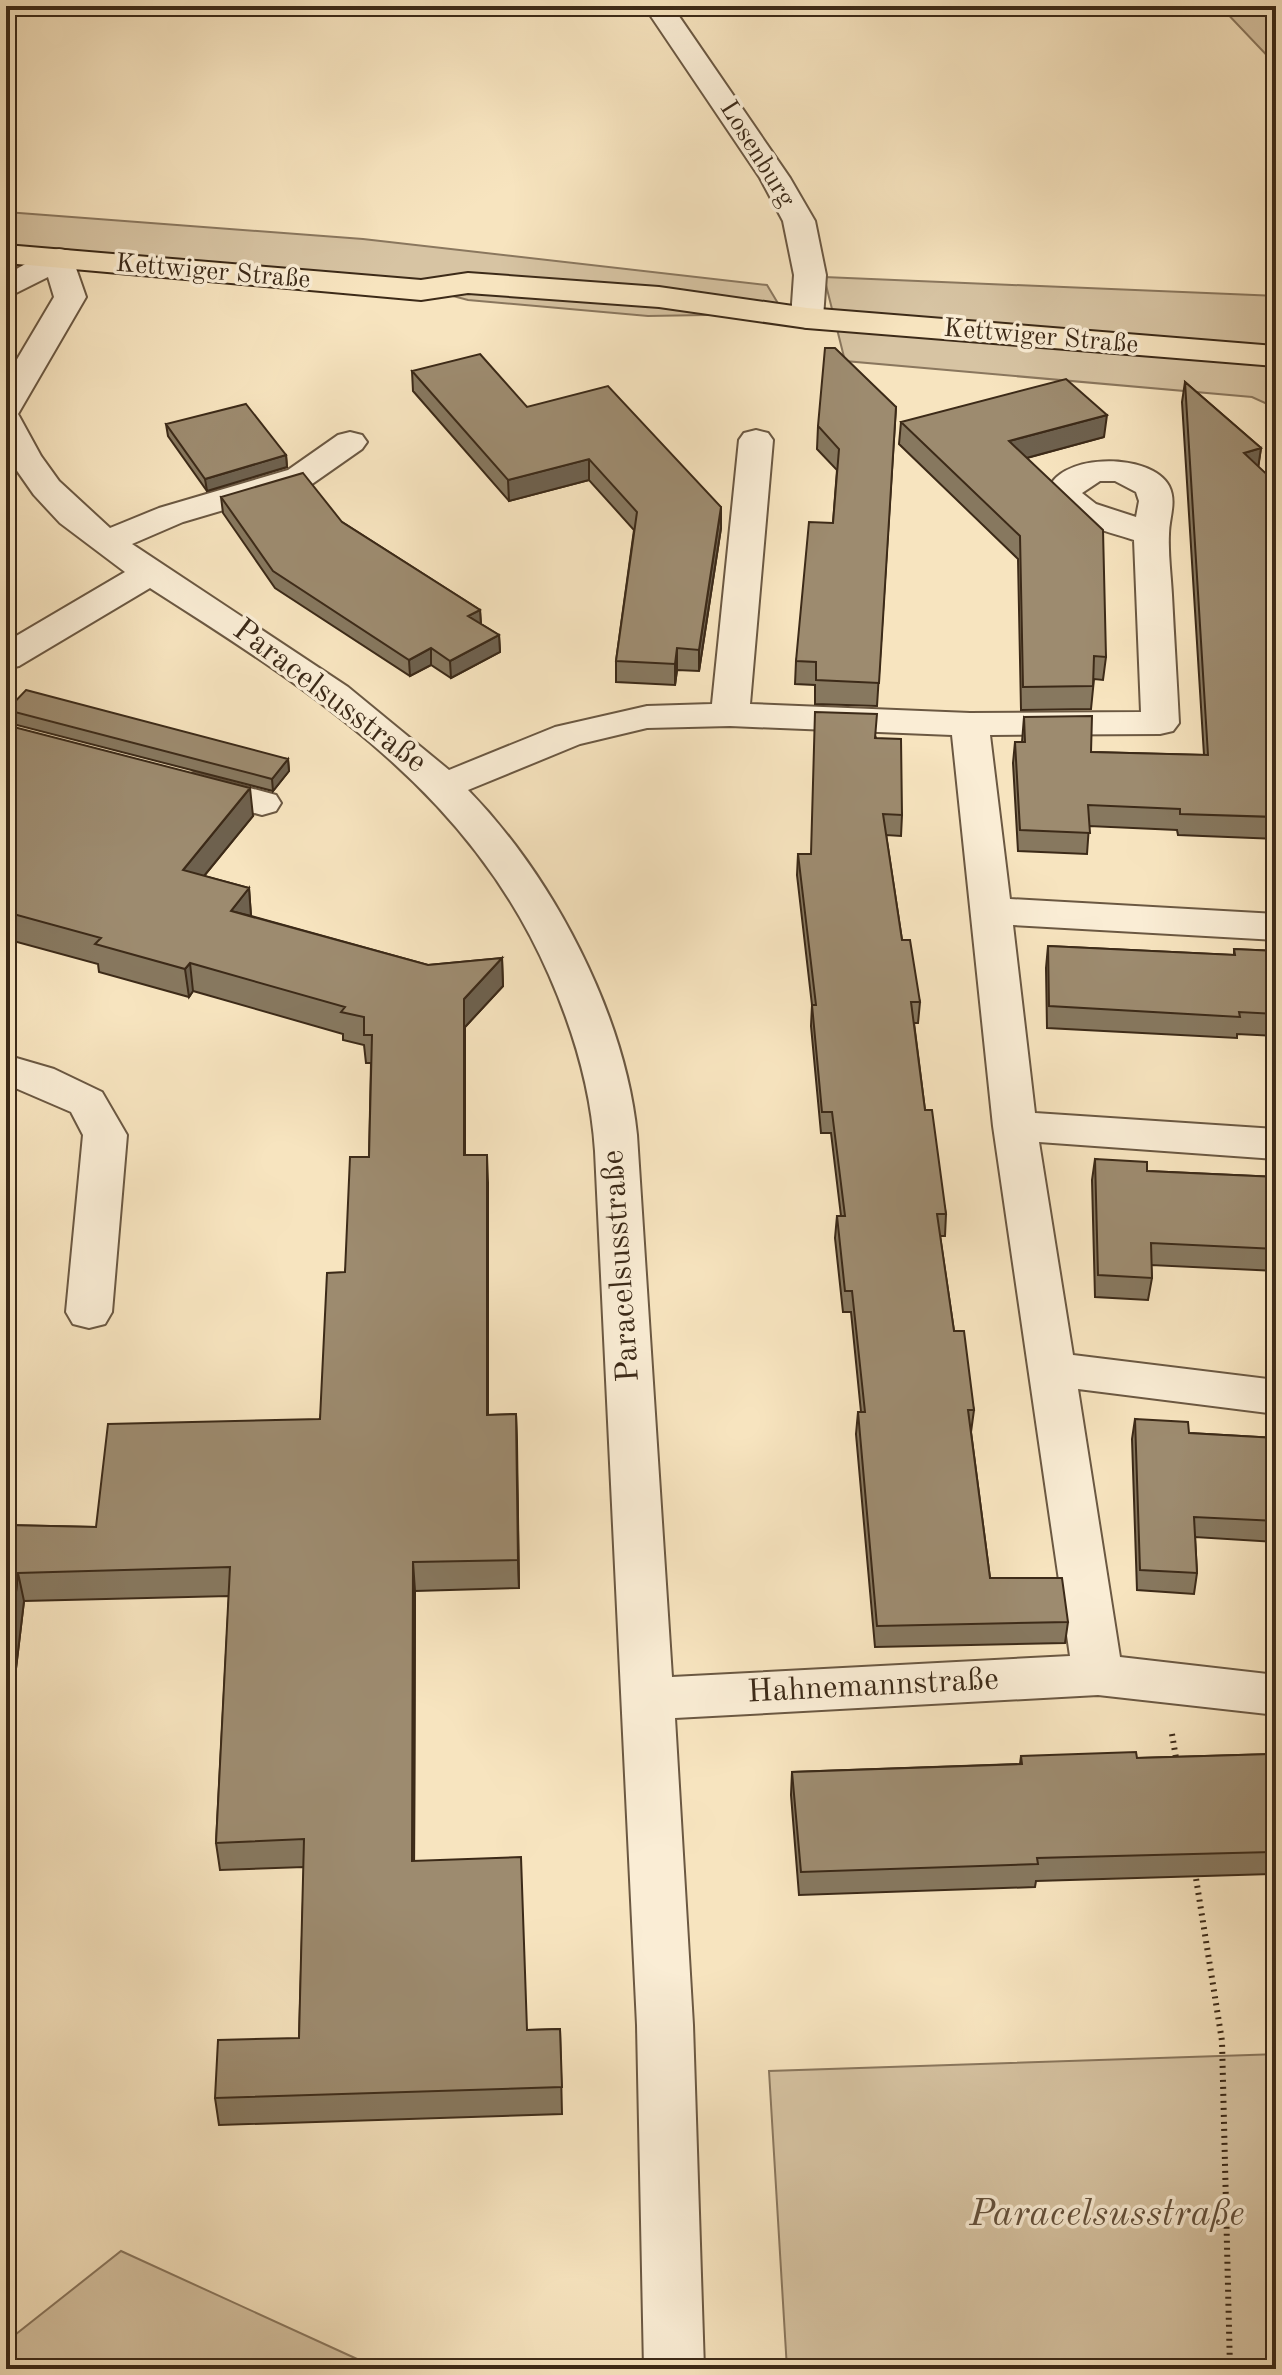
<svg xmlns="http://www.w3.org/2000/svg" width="1282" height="2375" font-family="'Old Standard TT',serif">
	<rect width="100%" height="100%" fill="#f7e4bf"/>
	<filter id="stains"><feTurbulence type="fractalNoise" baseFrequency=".0025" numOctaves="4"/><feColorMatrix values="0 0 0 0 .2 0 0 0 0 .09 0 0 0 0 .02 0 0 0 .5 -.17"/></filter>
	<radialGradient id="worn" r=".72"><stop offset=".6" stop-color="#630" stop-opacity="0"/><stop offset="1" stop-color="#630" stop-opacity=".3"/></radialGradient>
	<path fill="#d7c4a3" stroke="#8a775e" stroke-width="2" d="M1220,6H1276V65Z
		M6,212L363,239L767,285L782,310L764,314L648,316L468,300L434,291L6,248Z
		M824,277L1276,296V408L1252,397L845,361Z
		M1276,2054V2369H787L769,2071Z
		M121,2251L379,2369H6V2342Z"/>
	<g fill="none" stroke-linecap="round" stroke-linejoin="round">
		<defs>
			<path id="minor" d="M644,6H672L790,178L815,221L826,275L823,318L818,325L807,328L796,325L791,318L794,275L783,221L760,178Z
				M59,249L70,251L86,297L18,414L41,456L59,481L110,528L159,508L288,470L338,435L350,432L362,435L367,442L362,449L312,484L183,522L132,544L348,687L449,770L555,727L647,706L712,704L739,440L744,433L756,430L768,433L773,440L750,704L970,713L1141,712L1134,540C1104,530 1065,523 1047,496C1051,452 1151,451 1169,486C1177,502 1169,518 1169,534C1168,554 1171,575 1172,595C1174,638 1177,680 1179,723L1173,731L1160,734L990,735L1010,899L1276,914V940L1013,925L1035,1113L1276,1129V1159L1039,1142L1073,1355L1276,1380V1414L1078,1389L1120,1657L1276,1675V1715L1098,1695L675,1718L693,2025L704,2369H644L637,2025L595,1151C591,1089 574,1032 549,975C469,791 313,692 150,588L19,666L6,669V642L125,572L60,523L34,495L6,455V378L54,297L48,277L6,298V275L48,251ZM1100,481H1115L1136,492L1139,501L1136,517L1096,504L1082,493ZM730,726L952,735L993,1126L1070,1656L672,1677L637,1135C625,1014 553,877 468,790L580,744L647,728Z
				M194,773L276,795L281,803L276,811L262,815L180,793L175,785L180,777Z
				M6,1055L54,1069L102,1092L127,1135L112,1312L105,1324L89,1328L73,1324L66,1312L83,1135L71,1112L6,1084Z"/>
			<path id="major" d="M6,245L421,280L468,273L659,287L807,308L1276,346V366L807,328L659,307L468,293L421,300L6,263Z"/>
		</defs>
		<use href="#minor" stroke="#6b5842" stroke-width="4"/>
		<use href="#major" stroke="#3c2a18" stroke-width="4"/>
		<path stroke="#3c2a18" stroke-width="6" stroke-dasharray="2 5" stroke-linecap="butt" d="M1172,1734L1177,1764
			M1195,1872L1222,2041L1230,2369"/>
		<use href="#minor" fill="#faedd5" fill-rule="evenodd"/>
		<use href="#major" fill="#f7e4bf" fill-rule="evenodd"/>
	</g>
	<path fill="#87785f" stroke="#3c2a18" stroke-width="2" d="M412,371L527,407L721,507V528L699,671L677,670L675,685L616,682V661L634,530L589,480L509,501L413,391Z
		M1185,382L1261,448L1258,467L1276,483V839L1178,835L1177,830L1089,826L1087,854L1018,851L1013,763L1015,742H1022L1024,717L1091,752L1204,755L1182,402Z
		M896,407L877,706L815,704V685L795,684L796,661L833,523L837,470L817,449L818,426Z
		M901,422L1104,437L1027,458L1106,657L1103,680L1094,679L1091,709L1021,710L1018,559L899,444Z
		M166,424L286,455L287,467L207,491L168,436Z
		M221,497L342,522L480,610L481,624L499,635L500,652L451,678L431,665L410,676L275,588L223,513Z
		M7,710L288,759L289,771L273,791L9,723Z
		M6,725L253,816L204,876L249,888L251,916L428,965L502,958L503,986L465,1027V1155L488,1183V1415L516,1414L519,1588L415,1591L414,1861L527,2030L560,2029L562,2114L219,2125L215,2098L299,2038L304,1867L220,1870L216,1843L229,1596L24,1601L15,1677H6V1525L96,1527L320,1419L345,1272L369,1157L371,1063H366L364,1045L343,1040V1034L193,991L189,997L99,972L98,964L6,939Z
		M876,738L902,815L901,836L886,835L902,940L920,1002L918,1023H914L925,1110L946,1214L945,1236H940L954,1331L974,1410L971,1432L990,1578L1068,1622L1065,1643L875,1647L856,1434L858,1412H861L851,1312H843L835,1238L837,1216H841L831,1133H821L811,1026L812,1005L797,875L798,854H811Z
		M1048,946L1234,955V949L1276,951V1036L1237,1034V1038L1047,1028L1046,968Z
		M1095,1159L1147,1171L1276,1177V1271L1151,1265L1152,1278L1148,1300L1095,1297L1092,1180Z
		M1135,1419L1189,1433L1276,1438V1542L1195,1537L1197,1573L1194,1594L1137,1590L1132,1439Z
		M1276,1754V1874L1036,1881L1035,1887L799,1895L791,1795L792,1772L1020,1764L1021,1756L1137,1758Z"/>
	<path fill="#6e614e" stroke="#3c2a18" stroke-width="2" d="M1107,415L1104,437L1008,463L1009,441Z
		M1261,448L1258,469L1244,453Z
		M286,455L287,467L207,491L205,479Z
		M589,459V480L509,501L508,480Z
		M721,507V528L699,671V650Z
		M480,610L481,626L468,616Z
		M499,635L500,652L451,678L450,661Z
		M431,648V665L410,676L409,660Z
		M677,648V670L675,685V664Z
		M288,759L289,771L273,791L272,779Z
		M250,788L253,816L186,898L183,870Z
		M249,888L251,916L231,911Z
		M502,958L503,986L465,1027V1183L464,1155V999Z
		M190,963L193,991L189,997L185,969Z
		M487,1155L488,1183V1443L487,1415Z
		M516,1414L517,1442L519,1588L518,1560Z
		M413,1562L415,1591L414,1889L412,1861Z
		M18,1573L24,1601L15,1677L10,1649Z"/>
	<path fill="#9d8b6f" stroke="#3c2a18" stroke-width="2" d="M825,348H835L896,407L879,683L816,680V662L796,661L809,522L833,523L839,449L818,426Z
		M480,354L527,407L608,386L721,507L699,650L677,648L675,664L616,661L637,512L589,459L508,480L412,371Z
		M1066,379L1107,415L1009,441L1103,530L1106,657L1094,656L1093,686L1023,687L1020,536L901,422Z
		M1185,382L1261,448L1244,453L1276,483V817L1180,814V809L1088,805L1090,833L1020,830L1015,742H1025L1024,717L1092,716L1091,752L1208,755Z
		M246,404L286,455L205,479L166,424Z
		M303,473L342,522L480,610L468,616L499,635L450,661L431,648L409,660L273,571L221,497Z
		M26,690L288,759L272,779L7,710Z
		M815,712L877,714L875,738L901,739L902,815L883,814L902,940H910L920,1002H911L925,1110H932L946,1214H937L954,1331H964L974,1410H968L990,1578H1062L1068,1622L877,1626L858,1412H865L852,1291H845L837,1216H845L832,1112H822L812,1005H816L798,854H811Z
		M6,725L250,788L183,870L249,888L231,911L428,965L502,958L464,999V1155H487V1415L516,1414L518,1560L413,1562L412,1861L521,1857L527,2030L560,2029L562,2087L215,2098L218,2040L299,2038L304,1839L216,1843L230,1567L18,1573L10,1649H6V1525L96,1527L108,1424L320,1419L327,1273L345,1272L350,1157H369L372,1035H364V1017L341,1012L345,1007L190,963L185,969L95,944L101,938L6,912Z
		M1048,946L1235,955L1234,949L1276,951V1014L1239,1012L1240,1017L1049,1006Z
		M1095,1159L1147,1162V1171L1276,1177V1249L1151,1243L1152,1278L1098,1275Z
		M1135,1419L1188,1422L1189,1433L1276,1438V1521L1194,1517L1197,1573L1140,1570Z
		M1136,1752L1137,1758L1276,1754V1852L1037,1858L1038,1864L801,1872L792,1772L1022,1764L1021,1756Z"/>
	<g text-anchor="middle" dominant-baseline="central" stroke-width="7" stroke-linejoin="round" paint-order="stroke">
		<g font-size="26" fill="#3c2a18" stroke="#faedd5">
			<text transform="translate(757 154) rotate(58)">Losenburg</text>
			<text transform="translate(213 272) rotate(5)">Kettwiger Straße</text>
			<text transform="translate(1041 337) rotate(5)">Kettwiger Straße</text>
		</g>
		<g font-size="32" fill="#3c2a18" stroke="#faedd5">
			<text transform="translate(329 697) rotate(37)">Paracelsusstraße</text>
			<text transform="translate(622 1266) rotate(-94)">Paracelsusstraße</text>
			<text transform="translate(873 1687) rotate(-3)">Hahnemannstraße</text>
		</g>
		<g font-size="38" font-style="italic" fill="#63503b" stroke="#faedd5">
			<text x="1107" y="2215">Paracelsusstraße</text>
		</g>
	</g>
	<rect width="1282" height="2375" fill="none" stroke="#f7e4bf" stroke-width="32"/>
	<rect x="8" y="8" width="1266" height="2359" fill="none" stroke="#3c2a18" stroke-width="4"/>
	<rect x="16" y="16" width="1250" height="2343" fill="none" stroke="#3c2a18" stroke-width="2"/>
	<rect width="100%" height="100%" filter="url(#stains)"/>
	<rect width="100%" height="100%" fill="url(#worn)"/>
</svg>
